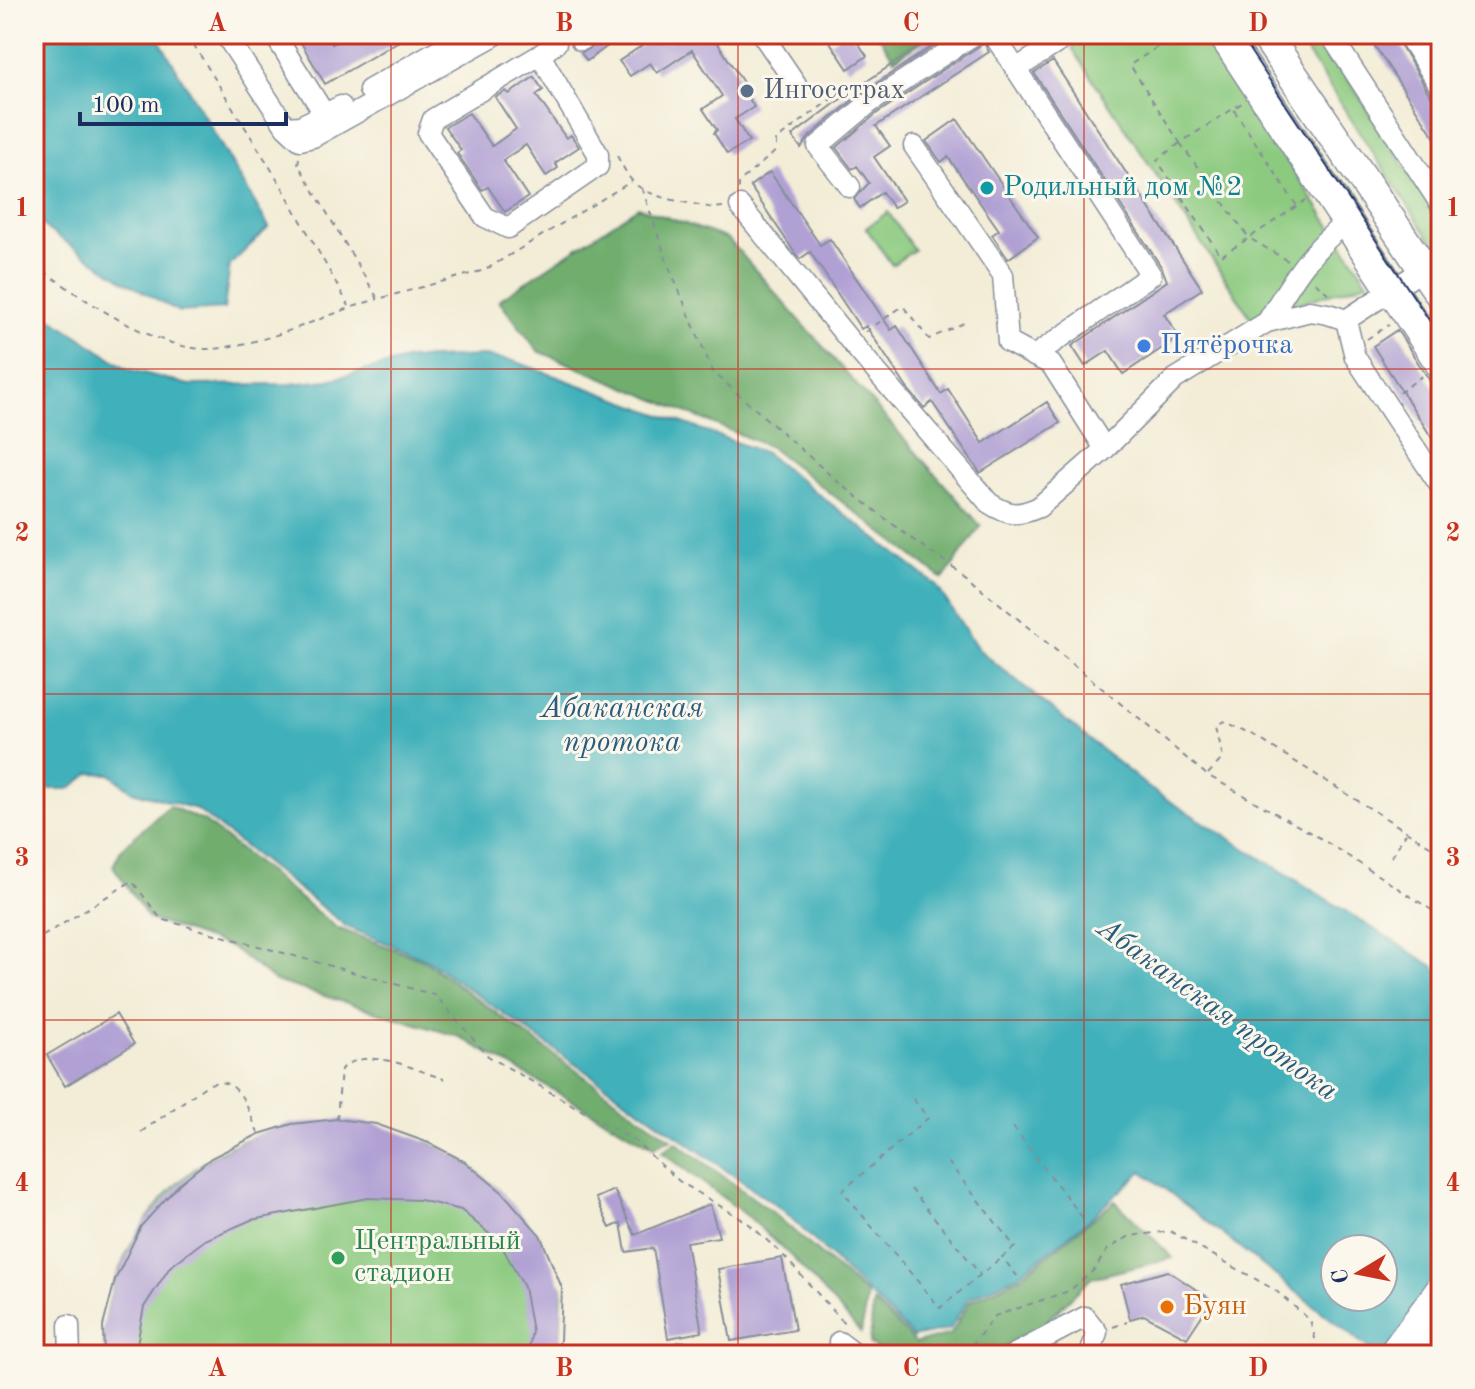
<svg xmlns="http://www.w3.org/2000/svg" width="1475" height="1389" font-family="'Old Standard TT',serif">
	<rect width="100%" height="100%" fill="#fbf7ec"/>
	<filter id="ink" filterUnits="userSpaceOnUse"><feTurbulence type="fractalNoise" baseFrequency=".0125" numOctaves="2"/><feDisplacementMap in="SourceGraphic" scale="16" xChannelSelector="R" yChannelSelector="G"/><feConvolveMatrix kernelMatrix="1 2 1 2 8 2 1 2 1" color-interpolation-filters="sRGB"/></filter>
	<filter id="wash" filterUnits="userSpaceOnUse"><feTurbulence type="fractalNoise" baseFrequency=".006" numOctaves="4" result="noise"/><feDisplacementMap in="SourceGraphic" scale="32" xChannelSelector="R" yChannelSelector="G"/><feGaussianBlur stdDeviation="1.8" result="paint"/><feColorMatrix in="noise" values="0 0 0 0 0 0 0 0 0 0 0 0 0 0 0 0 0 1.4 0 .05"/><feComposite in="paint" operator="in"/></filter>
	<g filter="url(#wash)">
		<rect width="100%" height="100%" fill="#f3edd7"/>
		<path fill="#8cca80" stroke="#547c6f" stroke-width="2" d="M1093,34H1203L1368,282L1251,318L1072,48Z
			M1295,34H1318L1441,221V256Z
			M888,212L914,250L892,265L866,228Z
			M292,1124L429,1143L464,1161L502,1193L562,1288L560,1340L556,1355H104C101,1279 146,1198 212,1157C236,1142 264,1132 292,1124Z"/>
		<path fill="#71ae6e" stroke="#466e66" stroke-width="2" d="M878,34H933L894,59Z
			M638,207L728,239L981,526L943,579L770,447L538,351L499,300Z
			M169,806L204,821L337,928L423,960L671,1139L653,1147L460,1037L275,981L231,947L149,919L113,866L122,848Z
			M676,1142L771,1211L867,1295L861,1333L792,1257L750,1218L662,1152Z
			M1115,1201L1173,1258L1091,1278L1043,1325L994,1355H885L870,1344L873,1302L916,1343L951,1334L970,1301L1019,1278Z"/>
		<path fill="#40b0ba" stroke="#2e708c" stroke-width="2" fill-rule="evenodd" d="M34,34H156L269,227L230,265L224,309L179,312L126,282L48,230L34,215Z
			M34,307L128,369L189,385L290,384L329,380L409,359L484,356L514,361L765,453L936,585L978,649L1149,788L1441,971V1355H1377L1142,1171L1086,1222L1017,1276L969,1298L950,1329L913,1337L784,1211L426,959L347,927L196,809L132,791L110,774L91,773L69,789H34ZM1335,1249H1383V1297H1335Z"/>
		<g id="blocks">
			<path fill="#b0a0d4" d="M296,34H327L332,44L349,34H411L325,84Z
				M602,34H624L587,61L581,53L597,44Z
				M659,34L667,42L679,34H712L744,84L742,86L754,107L735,119L749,141L727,154L714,133L717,130L703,109L722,96L692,50L657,73L650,63L630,76L619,61Z
				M842,34H852L867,56L848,69L830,42Z
				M938,34H951L860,94L810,136L801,148L792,136L849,93Z
				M1367,34H1394L1430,95L1441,105V147Z
				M984,43L989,52L876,126L890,146L874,157L904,201L893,208L882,192L860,208L854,199L869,183L857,166L852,169L836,148L876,114Z
				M1053,61L1202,289L1164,314L1179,337L1123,374L1108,351L1085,366L1072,346L1167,281L1162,268L1034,73Z
				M534,77L543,90L536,95L566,138L571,135L579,147L555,163L558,168L546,176L526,145L503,160L528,197L505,212L488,187L482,190L457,153L461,150L445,127L469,113L492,146L516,129L495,97L506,91L509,94Z
				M957,119L1038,237L1008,259L992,235L999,230L948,157L941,162L926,141Z
				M770,172L820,245L830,239L891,330L897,326L941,394L948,389L983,443L1047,402L1060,423L980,473L932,402L924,408L907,388L866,326L861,329L810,252L800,259L797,256L750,186Z
				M1397,330L1441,398V452L1373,346Z
				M116,1014L134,1044L65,1086L47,1055Z
				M337,1119L376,1124L429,1143L464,1161L502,1192L540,1235L562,1288L560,1340L556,1355H528L532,1331L524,1287L500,1243L461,1210L420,1200L368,1198L251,1220L205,1240L170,1267L144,1307L137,1344L138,1355H104L103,1326L115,1280L141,1226L180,1183L211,1158L259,1134L292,1124Z
				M614,1190L635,1235L710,1204L719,1237L686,1242L702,1332L668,1338L653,1248L626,1252L621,1223L610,1228L596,1198Z
				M782,1258L795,1330L731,1341L718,1269Z
				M1168,1271L1212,1300L1187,1338L1144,1315L1130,1319L1121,1284Z"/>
		</g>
	</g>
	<g filter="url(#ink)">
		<use href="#blocks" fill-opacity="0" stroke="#878e9a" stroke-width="2"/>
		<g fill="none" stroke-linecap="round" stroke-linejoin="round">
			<defs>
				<path id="minor" d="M225,34L286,127L300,140L313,137L497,34
					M274,34L325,115
					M762,34L796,84
					M993,34L1151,275L1034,356L1051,364L1105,449
					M1330,34L1441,205
					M1407,34L1441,88
					M581,40L589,34
					M540,55L598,154V166L508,228L485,217L428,133L433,119L540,55L556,43V34
					M1016,69L1071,34
					M369,90L466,34
					M286,127L300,126L341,106
					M914,146L1003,275L1008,342L1034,356
					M850,187L818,146L868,104L975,34
					M740,206L851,342L989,503C1008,515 1017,517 1039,507L1105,449L1175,379L1267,322L1310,311L1328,314L1346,320L1424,269
					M1346,320L1355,357L1441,487
					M1267,322C1292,281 1308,252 1347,222
					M69,1325L70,1355
					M839,1342L856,1355
					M681,1355L682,1352
					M1013,1355L1085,1317L1097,1332L1090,1355"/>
				<path id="highway" d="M1223,34L1441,364
					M1265,34L1441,295
					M1393,1355L1441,1290
					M1421,1355L1441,1328"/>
			</defs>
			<use href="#minor" stroke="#878e9a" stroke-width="23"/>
			<use href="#highway" stroke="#878e9a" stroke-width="33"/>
			<path stroke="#878e9a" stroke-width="2" stroke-dasharray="6 6" stroke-linecap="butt" d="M187,34L281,185L349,306
				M1177,34L1130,65L1180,143L1242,103
				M1234,110L1297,206L1306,200
				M1180,143L1249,238L1221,256L1157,160Z
				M617,156C622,164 627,176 634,183C654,200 688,202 713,208L723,207
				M299,158L298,164L378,299L485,270L632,181
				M642,188L667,262L713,372L837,481L908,536L966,576L1207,775L1320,838L1441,916
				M739,189V182L776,151V140L854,82L860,90
				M1288,261L1249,238L1297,206
				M34,264C77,295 154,350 208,349C221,349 237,345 251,342C294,332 335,311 378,299
				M1315,282L1331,296
				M865,332L903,306L929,339L968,321
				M1367,339L1389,325
				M1399,393L1422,376
				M1432,441L1441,435
				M1208,774L1223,758L1216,726L1224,721L1253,735L1441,853
				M1391,857L1406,833
				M34,968L39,967L43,936L132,881L161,919L435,995L488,1056L635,1141L679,1181L748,1223L782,1254L846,1325
				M913,1099L928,1118L842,1191L940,1308L1002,1257
				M337,1119L341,1069C369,1045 412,1069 444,1079
				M1013,1127L1086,1222
				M141,1132L207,1085C240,1072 247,1110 259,1134
				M948,1162L1015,1247L1002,1257L1017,1276
				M911,1189L980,1274
				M1113,1327L1127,1322
				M964,1355L995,1316L1069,1291L1094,1270L1108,1249L1130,1236L1170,1231L1275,1290L1310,1320L1315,1338L1313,1355"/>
			<use href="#minor" stroke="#fff" stroke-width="20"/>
			<use href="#highway" stroke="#fff" stroke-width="30"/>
			<path stroke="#1b2f5e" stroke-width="2" d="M1239,34L1441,338"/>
		</g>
	</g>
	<path fill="none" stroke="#c8321e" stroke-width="2" stroke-opacity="0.55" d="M391,34V1355M738,34V1355M1084,34V1355M34,369H1441M34,694H1441M34,1020H1441"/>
	<circle fill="#5c6f8a" stroke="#fbf7ec" stroke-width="3" cx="747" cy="91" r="8"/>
	<circle fill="#0f9aa8" stroke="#fbf7ec" stroke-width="3" cx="987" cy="188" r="8"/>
	<circle fill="#3f7fe0" stroke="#fbf7ec" stroke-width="3" cx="1144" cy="346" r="8"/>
	<circle fill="#2e9e5b" stroke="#fbf7ec" stroke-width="3" cx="338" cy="1258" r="8"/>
	<circle fill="#e8710a" stroke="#fbf7ec" stroke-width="3" cx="1167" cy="1307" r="8"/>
	<g text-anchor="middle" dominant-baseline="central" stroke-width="6" stroke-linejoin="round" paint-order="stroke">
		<g font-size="28" fill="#4e5e75" stroke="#fbf7ec" text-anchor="start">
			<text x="763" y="91">Ингосстрах</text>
		</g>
		<g font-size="28" fill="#0d838f" stroke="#fbf7ec" text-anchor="start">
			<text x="1003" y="188">Родильный дом №2</text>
		</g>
		<g font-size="28" fill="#366cbe" stroke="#fbf7ec" text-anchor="start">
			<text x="1160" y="346">Пятёрочка</text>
		</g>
		<g font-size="28" fill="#27864d" stroke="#fbf7ec" text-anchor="start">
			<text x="354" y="1242">Центральный<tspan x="354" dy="32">стадион</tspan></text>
		</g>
		<g font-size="28" fill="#c56008" stroke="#fbf7ec" text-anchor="start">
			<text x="1183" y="1307">Буян</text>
		</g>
		<g font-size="30" font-style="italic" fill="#285c7e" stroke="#fbf7ec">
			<text x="622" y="709">Абаканская<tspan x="622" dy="34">протока</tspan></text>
			<text transform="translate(1217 1010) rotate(36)">Абаканская протока</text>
		</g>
	</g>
	<rect width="1475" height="1389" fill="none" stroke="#fbf7ec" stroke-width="88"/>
	<g transform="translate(1359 1273) rotate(260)"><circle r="38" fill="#fbf7ec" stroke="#a1a7b3" stroke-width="2"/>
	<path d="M0-6L14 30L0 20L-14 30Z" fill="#c8321e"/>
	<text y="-12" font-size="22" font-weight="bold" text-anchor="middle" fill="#1b2f5e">С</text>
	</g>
	<path d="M80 112v12h206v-12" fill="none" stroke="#1b2f5e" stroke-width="4"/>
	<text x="92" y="112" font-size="24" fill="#1b2f5e" stroke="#fbf7ec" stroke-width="6" paint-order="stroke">100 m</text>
	<rect x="44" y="44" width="1387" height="1301" fill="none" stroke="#c8321e" stroke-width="3"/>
	<g font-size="26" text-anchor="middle" font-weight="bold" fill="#c8321e">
		<text x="217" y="31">A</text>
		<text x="564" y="31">B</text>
		<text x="911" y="31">C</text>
		<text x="1258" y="31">D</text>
		<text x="22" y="216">1</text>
		<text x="1453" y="216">1</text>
		<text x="22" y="541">2</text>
		<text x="1453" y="541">2</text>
		<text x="22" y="866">3</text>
		<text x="1453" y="866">3</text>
		<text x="22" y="1191">4</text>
		<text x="1453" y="1191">4</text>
		<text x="217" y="1376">A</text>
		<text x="564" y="1376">B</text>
		<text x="911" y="1376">C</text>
		<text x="1258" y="1376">D</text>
	</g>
</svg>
